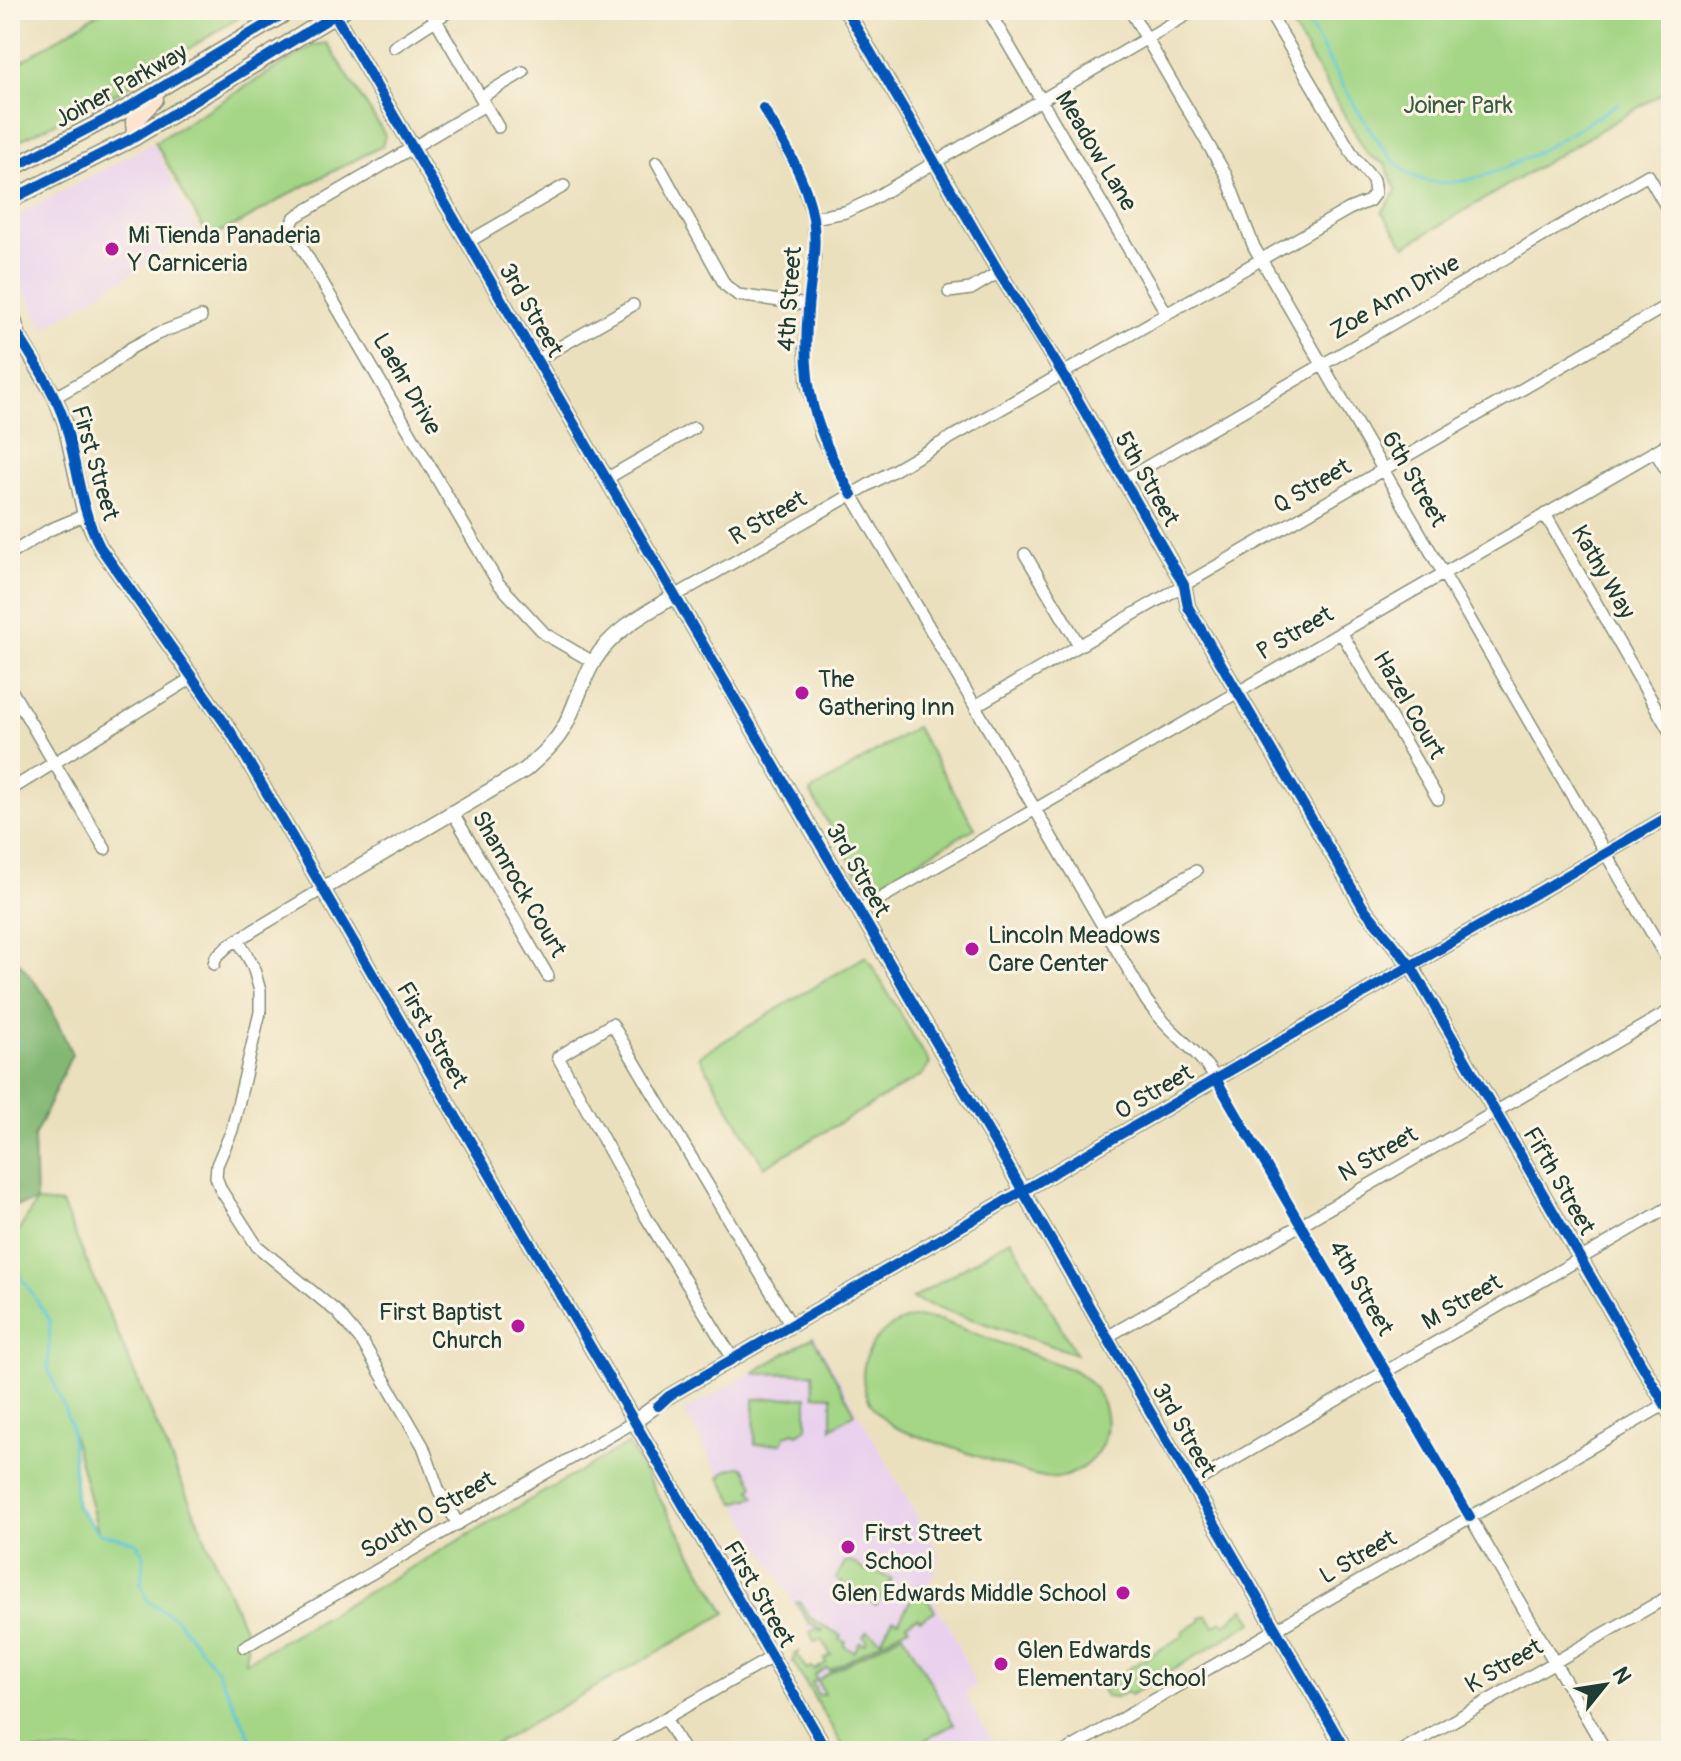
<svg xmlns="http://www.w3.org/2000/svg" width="1681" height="1761" font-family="Pangolin,sans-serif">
	<rect width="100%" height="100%" fill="#fcf5e5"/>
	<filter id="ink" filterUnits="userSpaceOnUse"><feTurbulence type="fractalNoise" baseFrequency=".0125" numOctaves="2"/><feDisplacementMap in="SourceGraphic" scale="16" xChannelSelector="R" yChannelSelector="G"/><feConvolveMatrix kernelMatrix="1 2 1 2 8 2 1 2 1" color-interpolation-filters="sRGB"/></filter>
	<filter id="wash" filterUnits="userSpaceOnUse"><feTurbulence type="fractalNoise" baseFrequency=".006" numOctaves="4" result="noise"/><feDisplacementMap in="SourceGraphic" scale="32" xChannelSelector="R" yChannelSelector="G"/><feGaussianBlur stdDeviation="1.8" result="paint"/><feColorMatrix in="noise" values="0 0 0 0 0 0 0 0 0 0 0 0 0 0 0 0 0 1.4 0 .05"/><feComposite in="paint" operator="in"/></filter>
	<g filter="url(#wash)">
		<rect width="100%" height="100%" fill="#ebe0bd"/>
		<path fill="#e9d1ed" d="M153,143L198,232L44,328L10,261V219Z
			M814,1335L940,1556L927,1590L950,1627L976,1686L965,1694L998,1751H846L801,1679L826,1662L829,1656L821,1640L814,1639L684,1412Z"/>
		<path fill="#a4d686" stroke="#628a5d" stroke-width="2" fill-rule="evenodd" d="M103,10H251L117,93L10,145V69Z
			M1283,10H1671V88L1405,246L1382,212L1397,191L1385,164L1368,155Z
			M327,43L385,135L382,146L293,192L240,223L208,237L155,142L314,45Z
			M916,727L975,828L878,884H868L856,871L810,792Z
			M866,956L930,1064L922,1075L764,1167L699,1056Z
			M36,1202L62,1204L248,1638L245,1662L628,1444L726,1613L483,1751H10V1246ZM72,1431V1432L98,1531L76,1506Z
			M1011,1239L1076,1354L912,1299Z
			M916,1317L939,1320L1076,1371C1107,1392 1119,1431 1090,1461C1081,1470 1070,1476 1057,1478C1049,1479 1041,1476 1033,1475L903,1431C844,1405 852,1330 916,1317Z
			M813,1337L855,1413L832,1428V1396L814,1395L813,1373L755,1374L754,1372Z
			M807,1397V1428L798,1434L794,1432L786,1435L782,1443L755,1445L754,1399Z
			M738,1467H744L754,1485L751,1490L755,1497L735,1503L720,1477L727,1470Z
			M851,1561L865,1571L878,1572L892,1580L876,1605L836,1579L845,1562Z
			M919,1585L935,1611L920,1620L917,1617L907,1624L909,1627L829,1671L827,1668L815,1675L816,1680L812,1683L818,1695L824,1694L817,1680L903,1633L954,1724L905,1751H846L793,1662L794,1655L800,1651L797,1655L806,1669L812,1667L815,1670L826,1663L824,1659L831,1655L822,1640L814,1642L810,1632L816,1629L822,1632L823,1630L809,1623L796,1603L800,1602L810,1618L842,1636L840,1640L846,1642L844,1646L854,1652L860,1642L865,1644L867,1639L863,1636L867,1631L881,1640L893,1619L899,1621Z
			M1244,1608L1253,1622L1130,1695L1127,1692L1116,1698L1106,1697L1100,1686L1184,1635L1183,1631L1201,1621L1200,1618L1207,1615L1214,1626L1222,1621L1225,1625Z"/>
		<path fill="#83b773" stroke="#517a54" stroke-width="2" d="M10,951L45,995L72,1054L34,1137L36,1202L10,1207Z"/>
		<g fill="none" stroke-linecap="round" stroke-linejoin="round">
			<path stroke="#5bc6d5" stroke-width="3" d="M1301,10C1325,50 1372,149 1408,173C1464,210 1570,132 1619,103
				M10,1032L18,1041L10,1064
				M10,1260L50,1321L48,1368L71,1426L76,1506L99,1533L135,1542L144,1554L141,1584L147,1600L176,1619L217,1670L257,1751"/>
		</g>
	</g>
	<g filter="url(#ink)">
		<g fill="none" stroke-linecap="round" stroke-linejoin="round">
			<defs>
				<path id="minor" d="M430,10L498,127
					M988,10L1167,314
					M1130,10L1226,175L1254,247L1671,966
					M394,47L451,10
					M481,97L523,72
					M485,105L295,217L290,227L498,583L545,634L593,662
					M763,108L799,172L813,218L815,256L808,305L805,349L807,384L821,437L851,493L1146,1000C1166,1030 1197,1048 1216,1079L1606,1751
					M657,162L725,285L738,295L808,305
					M813,218L845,212L869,201L1195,10
					M468,242L564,186
					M949,292L971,289L999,272
					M537,360L633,305
					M55,397L106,368L131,348L157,334L201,317
					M1655,451L1671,478
					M606,479L694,428
					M1124,480L1648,175L1671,215
					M1545,514L1671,734
					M10,554L49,530L85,515
					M1025,554L1079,645
					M675,596L1349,209L1369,201L1375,193L1373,180L1354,157L1268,10
					M1341,632L1438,799
					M10,688L105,849
					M975,706L1671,303
					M10,790L192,678
					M453,813L548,976
					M859,911L1671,442
					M1103,925L1196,871
					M238,940L253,966L260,991V1012L232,1130L217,1165L216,1177L221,1190L257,1246L337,1312L363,1343L423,1446L439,1491L458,1524
					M214,964L216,957L229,945L324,888
					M1107,1337L1671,1010
					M733,1359L646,1217L558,1057L612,1024L791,1325
					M1192,1484L1671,1206
					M244,1647L634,1422
					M665,1718L684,1751
					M608,1751L772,1657
					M1066,1751L1671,1401
					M1401,1751L1671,1595"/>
				<path id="tertiary" d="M846,10L999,272L1063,374L1124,480L1184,585L1188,607L1363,907L1411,966L1671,1415
					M335,15L1002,1155L1346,1751
					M10,308L19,336L55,397L65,423L85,515L100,547L231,732L827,1751
					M324,888L525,770C540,757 556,743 566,724C576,704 582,681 594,661C613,630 644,614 675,596
					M634,1422L669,1396L1671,815"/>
				<path id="secondary" d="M135,137L134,121L155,99
					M10,169L122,111L290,10
					M10,200L135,137L343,10"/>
			</defs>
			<use href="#minor" stroke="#858e78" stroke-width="14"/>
			<use href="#tertiary" stroke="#858e78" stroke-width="17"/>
			<use href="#secondary" stroke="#858e78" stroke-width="19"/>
			<use href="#minor" stroke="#fff" stroke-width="11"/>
			<use href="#tertiary" stroke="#fff" stroke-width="14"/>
			<use href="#secondary" stroke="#fde4d0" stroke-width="16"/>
			<defs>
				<path id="cycleway" d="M332,10L1002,1155L1346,1751
					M846,10L999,272L1063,374L1124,480L1184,585L1188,607L1363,907L1411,966L1671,1415
					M763,108C784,142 806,178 813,218C818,250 810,279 808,309C801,387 814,428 852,495
					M10,169L122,111L290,10
					M10,200L135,137L343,10
					M19,336C36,364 55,392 65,423C78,467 79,505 100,547L231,732L827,1751
					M1216,1079L1470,1517
					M658,1406L669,1396L1671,815"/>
			</defs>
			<use href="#cycleway" stroke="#fcf5e5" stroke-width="15"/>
			<use href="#cycleway" stroke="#0057b8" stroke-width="10"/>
		</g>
	</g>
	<g fill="#b5179e" stroke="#fcf5e5" stroke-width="3">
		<circle cx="112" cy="249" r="8"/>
		<circle cx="802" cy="693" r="8"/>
		<circle cx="972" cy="949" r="8"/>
		<circle cx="518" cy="1326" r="8"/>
		<circle cx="848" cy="1547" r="8"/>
		<circle cx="1123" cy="1593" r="8"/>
		<circle cx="1001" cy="1664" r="8"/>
	</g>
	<g text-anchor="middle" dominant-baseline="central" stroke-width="6" stroke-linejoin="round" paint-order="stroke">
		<g font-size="24" fill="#1f3d34" stroke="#fcf5e5">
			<text transform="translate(121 86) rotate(-29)">Joiner Parkway</text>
			<text transform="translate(1096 151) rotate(59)">Meadow Lane</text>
			<text transform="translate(1395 297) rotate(-30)">Zoe Ann Drive</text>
			<text transform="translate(790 299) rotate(-86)">4th Street</text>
			<text transform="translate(531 310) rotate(60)">3rd Street</text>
			<text transform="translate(407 384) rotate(60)">Laehr Drive</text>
			<text transform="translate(95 463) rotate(74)">First Street</text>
			<text transform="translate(1147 479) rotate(60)">5th Street</text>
			<text transform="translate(1414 479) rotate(60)">6th Street</text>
			<text transform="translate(1312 486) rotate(-30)">Q Street</text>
			<text transform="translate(768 518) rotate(-30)">R Street</text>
			<text transform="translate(1603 572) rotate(60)">Kathy Way</text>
			<text transform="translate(1295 633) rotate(-30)">P Street</text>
			<text transform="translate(1409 705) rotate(60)">Hazel Court</text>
			<text transform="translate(858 870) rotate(60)">3rd Street</text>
			<text transform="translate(519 884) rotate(60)">Shamrock Court</text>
			<text transform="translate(432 1035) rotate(60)">First Street</text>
			<text transform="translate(1154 1092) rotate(-30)">O Street</text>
			<text transform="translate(1378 1154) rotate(-30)">N Street</text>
			<text transform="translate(1559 1181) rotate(60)">Fifth Street</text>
			<text transform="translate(1361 1288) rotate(60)">4th Street</text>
			<text transform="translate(1462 1302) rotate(-30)">M Street</text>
			<text transform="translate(1184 1430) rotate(60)">3rd Street</text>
			<text transform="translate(428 1515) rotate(-30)">South O Street</text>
			<text transform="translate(1358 1557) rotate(-30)">L Street</text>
			<text transform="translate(759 1594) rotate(60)">First Street</text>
			<text transform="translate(1504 1666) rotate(-30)">K Street</text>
		</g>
		<g font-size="24" fill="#3a5c44" stroke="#fcf5e5">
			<text x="1458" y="105">Joiner Park</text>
		</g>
		<g font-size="24" fill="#1f3d34" stroke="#fcf5e5" text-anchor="start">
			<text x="128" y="235">Mi Tienda Panaderia<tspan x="128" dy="28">Y Carniceria</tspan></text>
			<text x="818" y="679">The<tspan x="818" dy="28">Gathering Inn</tspan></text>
			<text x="988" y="935">Lincoln Meadows<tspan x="988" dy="28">Care Center</tspan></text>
			<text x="502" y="1312" text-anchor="end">First Baptist<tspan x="502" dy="28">Church</tspan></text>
			<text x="864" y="1533">First Street<tspan x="864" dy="28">School</tspan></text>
			<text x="1107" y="1593" text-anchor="end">Glen Edwards Middle School</text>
			<text x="1017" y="1650">Glen Edwards<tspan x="1017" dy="28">Elementary School</tspan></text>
		</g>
	</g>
	<rect width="1681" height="1761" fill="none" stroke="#fcf5e5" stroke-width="40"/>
	<g transform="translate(1605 1685) rotate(60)" stroke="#fcf5e5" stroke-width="6" paint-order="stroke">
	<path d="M0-6L14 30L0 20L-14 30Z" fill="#1f3d34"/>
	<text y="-12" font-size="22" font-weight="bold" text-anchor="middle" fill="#1f3d34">N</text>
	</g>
</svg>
